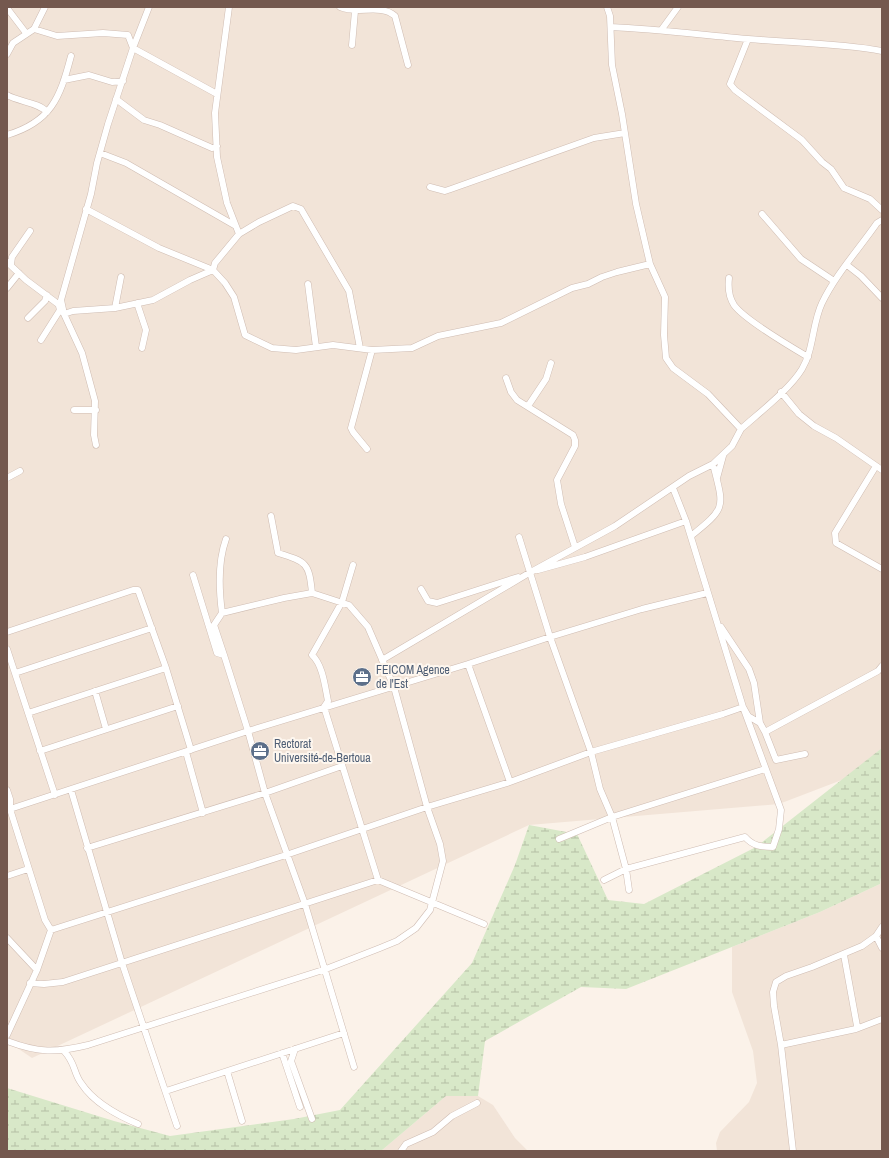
<svg xmlns="http://www.w3.org/2000/svg" width="889" height="1158" font-family="'Archivo Narrow',sans-serif">
	<defs>
		<pattern id="wetland-marsh" width="20" height="14" patternUnits="userSpaceOnUse"><rect width="20" height="14" fill="#d8e8c8"/><path d="M1 5h8M5 5V1M11 12h8M15 12V8" fill="none" stroke="#b4bfa5"/></pattern>
	</defs>
	<rect width="100%" height="100%" fill="#fbf2e9"/>
	<path fill="#f2e4d8" d="M7,7H882V748L847,778L779,804L529,825L32,1058L7,1041Z
		M882,871V1151H717L716,1143L720,1132L749,1102L757,1083L753,1051L732,992V947L820,912L880,884Z
		M446,1096H478L493,1105L515,1138L528,1151H381Z"/>
	<path fill="url(#wetland-marsh)" d="M882,748V871L880,884L820,912L626,989L581,987L485,1041L478,1096H446L381,1151H7V1088L114,1121L170,1136L294,1119L340,1110L472,963L515,865L529,825L577,834L608,900L644,904L756,847Z"/>
	<g fill="none" stroke-linecap="round" stroke-linejoin="round">
		<defs>
			<path id="minor" d="M229,7L215,113L217,157L227,203L239,234
				M340,7C358,15 380,3 395,16L408,65
				M7,8L26,33
				M611,27C657,29 702,35 748,39C793,43 838,43 882,51
				M34,29L57,36L103,33L128,35L133,48L217,94
				M662,29L678,7
				M748,39L730,84L735,90L802,140L822,162L831,169L844,188L870,199L882,210
				M352,45L355,11
				M7,54L13,43L34,29L45,7
				M64,80L89,75L112,82L123,81
				M7,95C19,102 38,102 47,112
				M116,99L144,120L160,125L212,148L217,146
				M7,135C51,122 60,98 71,56
				M100,153L126,163L234,225
				M430,187L445,191L451,189L594,138L625,133
				M86,209L159,248L213,270L225,283L234,297L245,335L272,348L296,350L333,345L372,350L412,348L438,336L501,323L572,288L588,284L602,277L617,272L650,264
				M762,214L801,259L834,281
				M7,262L26,280L58,304L64,314L82,353L95,401L94,435L96,445
				M11,264L12,257L30,231
				M847,265L861,276L882,298
				M213,270L215,263L239,234L259,222L293,206L301,209L349,291L360,348
				M729,278C728,287 728,296 734,305C744,319 791,347 808,357
				M308,284L316,347
				M7,288L19,273
				M137,303L146,330L142,348
				M115,308L121,277
				M64,314L61,300L91,194L97,163L108,124L133,48L149,7
				M64,314L73,311L115,308L153,300L190,280L213,270
				M28,318L45,301L47,295
				M41,340L60,310L59,306
				M506,378L511,392L517,400L573,435L575,440V446L557,480L561,504L575,547
				M781,392L799,414L814,426L836,438L882,470
				M528,406L546,379L551,363
				M74,410H96
				M741,429C759,413 790,389 802,369C814,349 812,324 822,303C836,274 859,249 877,223L882,220
				M367,449L353,432L351,428L372,350
				M876,466L835,533L836,543L882,569
				M7,478L20,471
				M717,478L723,456
				M271,516L278,553C307,562 309,563 312,593
				M691,536C727,507 724,508 713,464
				M519,537L550,637L591,752L600,789L612,817L626,869L629,890
				M353,565L342,602L312,655C323,665 325,687 328,701L324,707L378,880
				M538,570L585,557L686,521
				M193,575L217,653L224,655L248,731L265,793L305,904L354,1067
				M421,589L428,601L437,603L518,577
				M222,613C219,590 218,561 226,539
				M721,627L749,669L754,683L760,723L765,732L776,760L805,754
				M7,632L133,590H138L166,668L191,750
				M7,649L55,795
				M382,660L529,573L615,526L689,476L713,464L732,446L741,429L708,394L673,368L666,358L664,335L665,297L650,264L636,204L622,114L612,65L610,16L607,7
				M468,664L510,782
				M15,673L152,628
				M95,691L106,729
				M28,713L166,668
				M765,732L878,671L882,666
				M40,751L178,706
				M186,752L203,813
				M7,790L10,799V809L45,920L51,930L37,970L7,1035
				M71,790L122,963L177,1126
				M7,810L248,731L468,664L550,637L642,609L707,593
				M559,839L612,817L765,769
				M87,848L265,793L342,766
				M7,876L28,869
				M604,880L626,869L745,837C753,846 761,847 773,847L779,829L781,810L743,707L686,521L673,488
				M51,930L286,855L427,807L510,782L591,752L723,714L743,707L748,716L760,723
				M876,936L882,948
				M7,938L37,970
				M30,983L44,984L63,982L378,880L484,924
				M856,1029L882,1019
				M7,1041C39,1053 55,1053 88,1045L326,969L380,948L397,941L416,928L430,910L443,861L440,844L427,807L394,687L368,627L349,605L312,593L284,598L222,613L214,625L224,655
				M781,1045L856,1029L857,1026L844,955
				M295,1049L291,1061L312,1119
				M64,1051C76,1064 73,1072 81,1083C94,1103 117,1115 138,1124
				M282,1053L300,1107
				M227,1071L242,1121
				M166,1091L344,1033
				M401,1151L406,1144L433,1132L452,1116L477,1103
				M793,1151L781,1045L774,1006L773,992L776,982L786,976L812,967L862,946L876,936L882,927"/>
		</defs>
		<use href="#minor" stroke="#cfbcb2" stroke-width="7"/>
		<use href="#minor" stroke="#fff" stroke-width="6"/>
	</g>
	<defs>
		<symbol id="office-disc" viewBox="-11 -11 22 22"><circle r="9.5" fill="#5c6f8a" stroke="#fef7ef"/><path d="M-6-3h4V-5.5h4V-3h4V5H-6ZM-1-4.5V-3h2v-1.5ZM-6 0V1H6V0Z" fill="#fff"/></symbol>
	</defs>
	<g fill-rule="evenodd">
		<use href="#office-disc" x="351" y="666" width="22" height="22"/>
		<use href="#office-disc" x="249" y="740" width="22" height="22"/>
	</g>
	<g text-anchor="middle" dominant-baseline="central" stroke-width="4" stroke-linejoin="round" paint-order="stroke">
		<g font-size="12" fill="#4e5e75" stroke="#fef7ef" text-anchor="start">
			<text x="376" y="670">FEICOM Agence<tspan x="376" dy="14">de l'Est</tspan></text>
			<text x="274" y="744">Rectorat<tspan x="274" dy="14">Université-de-Bertoua</tspan></text>
		</g>
	</g>
	<rect width="889" height="1158" fill="none" stroke="#74584e" stroke-width="16"/>
</svg>
